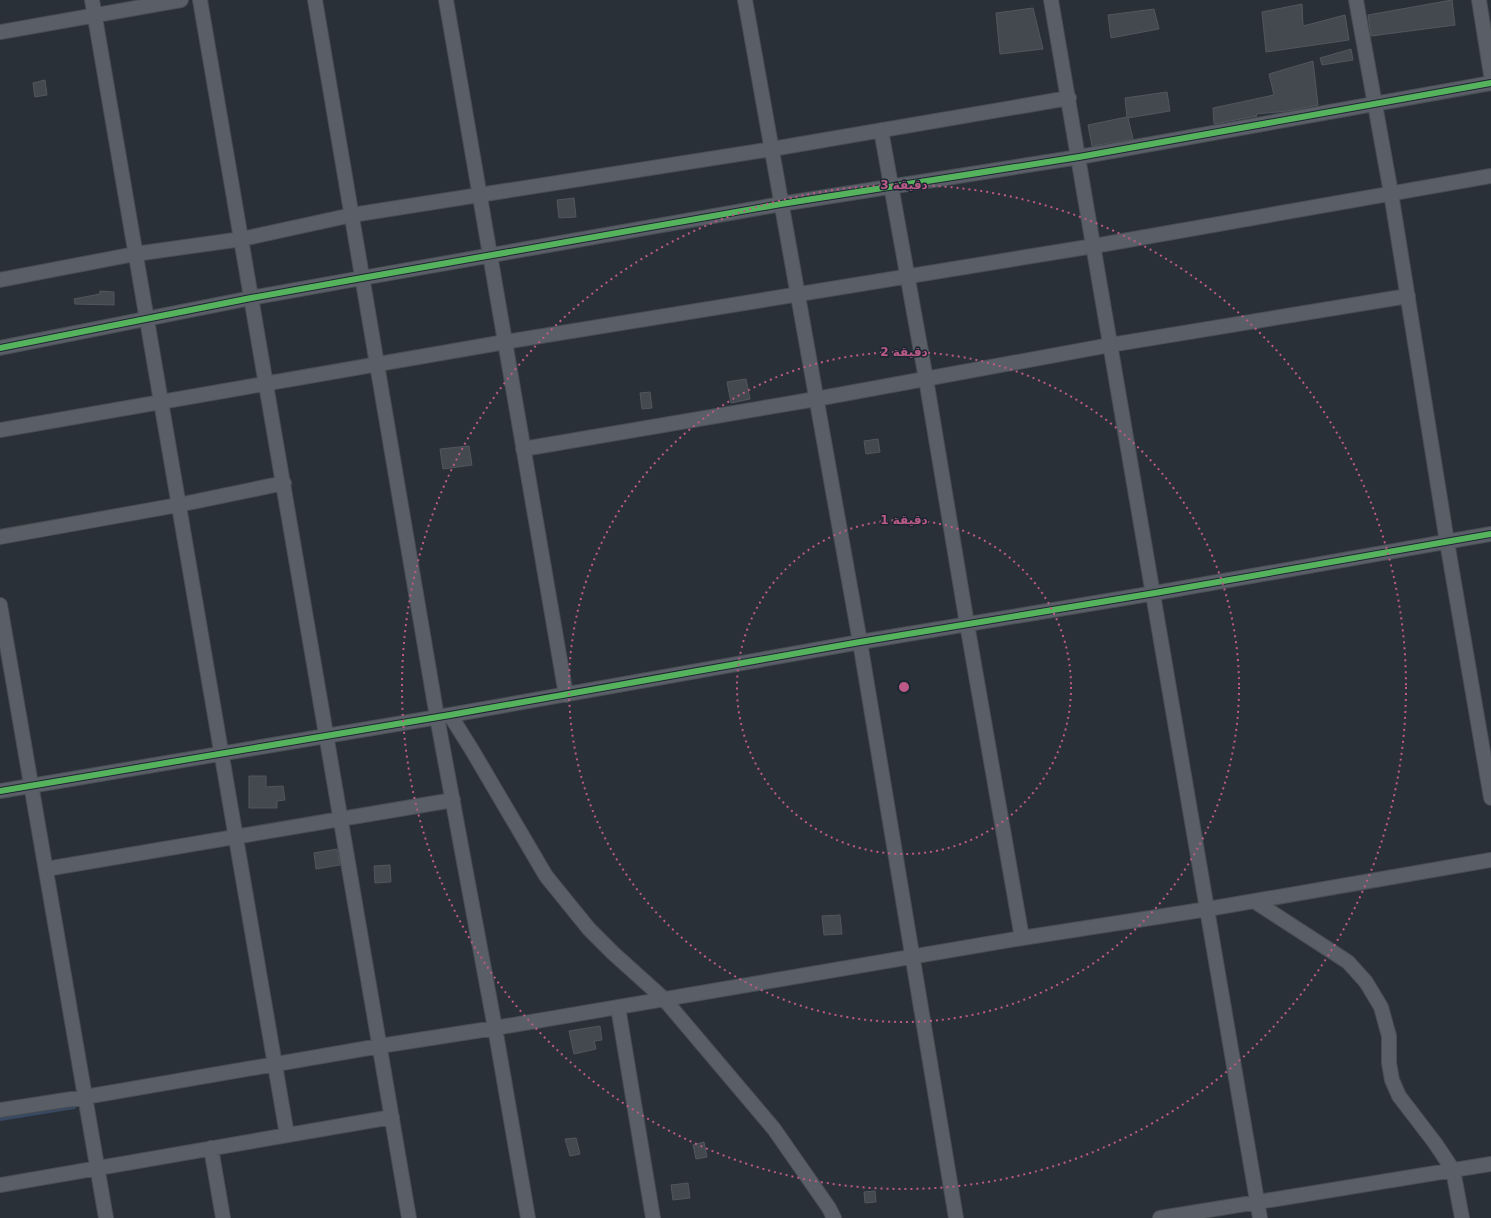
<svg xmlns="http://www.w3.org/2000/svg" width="1491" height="1218" font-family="'DejaVu Sans','Noto Sans Arabic',sans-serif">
	<rect width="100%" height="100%" fill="#2a3038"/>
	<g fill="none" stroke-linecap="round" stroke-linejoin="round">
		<path stroke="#384963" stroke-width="4" d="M0,1119L74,1107"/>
	</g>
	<path fill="#444950" stroke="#52575f" d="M1452,0L1455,25L1371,36L1368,15Z
		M1302,4L1303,26L1345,15L1349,40L1266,52L1262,12Z
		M1033,8L1043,49L1000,54L996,13Z
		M1154,9L1159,29L1111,38L1108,15Z
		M1351,49L1353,60L1322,65L1320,58Z
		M1313,61L1318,105L1288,111L1256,114L1257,116L1214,124L1213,108L1274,95L1269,74Z
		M45,80L47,95L35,97L33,83Z
		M1167,92L1170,111L1128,118L1133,139L1092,146L1088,125L1127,117L1125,98Z
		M574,198L576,217L559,218L557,200Z
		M100,291L114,292V305L75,304L74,299L100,294Z
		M746,379L750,399L731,403L727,382Z
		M650,392L652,408L642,409L640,393Z
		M878,439L880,452L866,454L864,441Z
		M469,446L472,465L443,469L440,449Z
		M249,776H266V787L283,786L285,800L277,801V808H249Z
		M337,849L340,865L316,869L314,853Z
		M390,865L391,882L375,883L374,866Z
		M840,915L842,934L824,935L822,916Z
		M600,1026L602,1040L594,1041L596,1049L574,1054L569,1031Z
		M576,1138L580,1154L570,1156L565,1139Z
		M704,1142L707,1157L696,1159L693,1145Z
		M688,1183L690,1198L673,1200L671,1185Z
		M875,1191L876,1202L865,1203L864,1192Z"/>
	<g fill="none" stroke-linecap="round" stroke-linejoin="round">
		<defs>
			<path id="minor" d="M92,0L287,1135
				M200,0L409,1218
				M315,0L437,717L495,1028L528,1218
				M446,0L566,695
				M745,0L860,642L956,1218
				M1051,0C1122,406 1191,812 1260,1218
				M1356,0L1391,193L1447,542L1491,798
				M1479,0L1491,75
				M0,32L181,0
				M881,130L926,379L967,624L1022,938
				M0,280L135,254L242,239L352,215L772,149L1069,98
				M0,348L251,298L362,278L781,204L1079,157L1491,83
				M0,430L505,342L1094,246L1491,176
				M523,449L816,399L1110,345L1408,296
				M0,537L178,505L284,483
				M0,605L106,1218
				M450,715L472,750L546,876L589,929L613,953L664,999L774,1129L829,1208L834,1218
				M0,791L450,715L860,642L1155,593L1491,534
				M46,869L453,800
				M1254,901L1348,962L1366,982L1381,1007L1389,1036V1063L1392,1080L1399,1096L1435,1143L1453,1170L1462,1218
				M618,1007L653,1218
				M0,1110L85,1097L380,1046L495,1028L1022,938L1208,909L1491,860
				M211,1148L223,1218
				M0,1185L392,1117
				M1160,1218L1491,1164"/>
		</defs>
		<use href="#minor" stroke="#484c53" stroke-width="16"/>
		<use href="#minor" stroke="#5a5e66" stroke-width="14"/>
		<defs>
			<path id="cycleway" d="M0,348L251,298L362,278L781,204L1079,157L1491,83
				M0,791L450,715L860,642L1155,593L1491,534"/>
		</defs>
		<use href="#cycleway" stroke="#1d2633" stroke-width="8"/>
		<use href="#cycleway" stroke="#56b35d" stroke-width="6"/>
	</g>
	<g fill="none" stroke="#bc5a87" stroke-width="2" stroke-dasharray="2 4">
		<circle cx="904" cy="687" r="167"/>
		<circle cx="904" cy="687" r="335"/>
		<circle cx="904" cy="687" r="502"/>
	</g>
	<circle cx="904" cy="687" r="6" fill="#bc5a87" stroke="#1d2633" stroke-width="2"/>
	<g font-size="12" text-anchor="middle" font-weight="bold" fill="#bc5a87" stroke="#1d2633" stroke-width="3" stroke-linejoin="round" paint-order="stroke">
		<text x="904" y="189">3 دقيقة</text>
		<text x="904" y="356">2 دقيقة</text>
		<text x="904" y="524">1 دقيقة</text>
	</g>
</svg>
